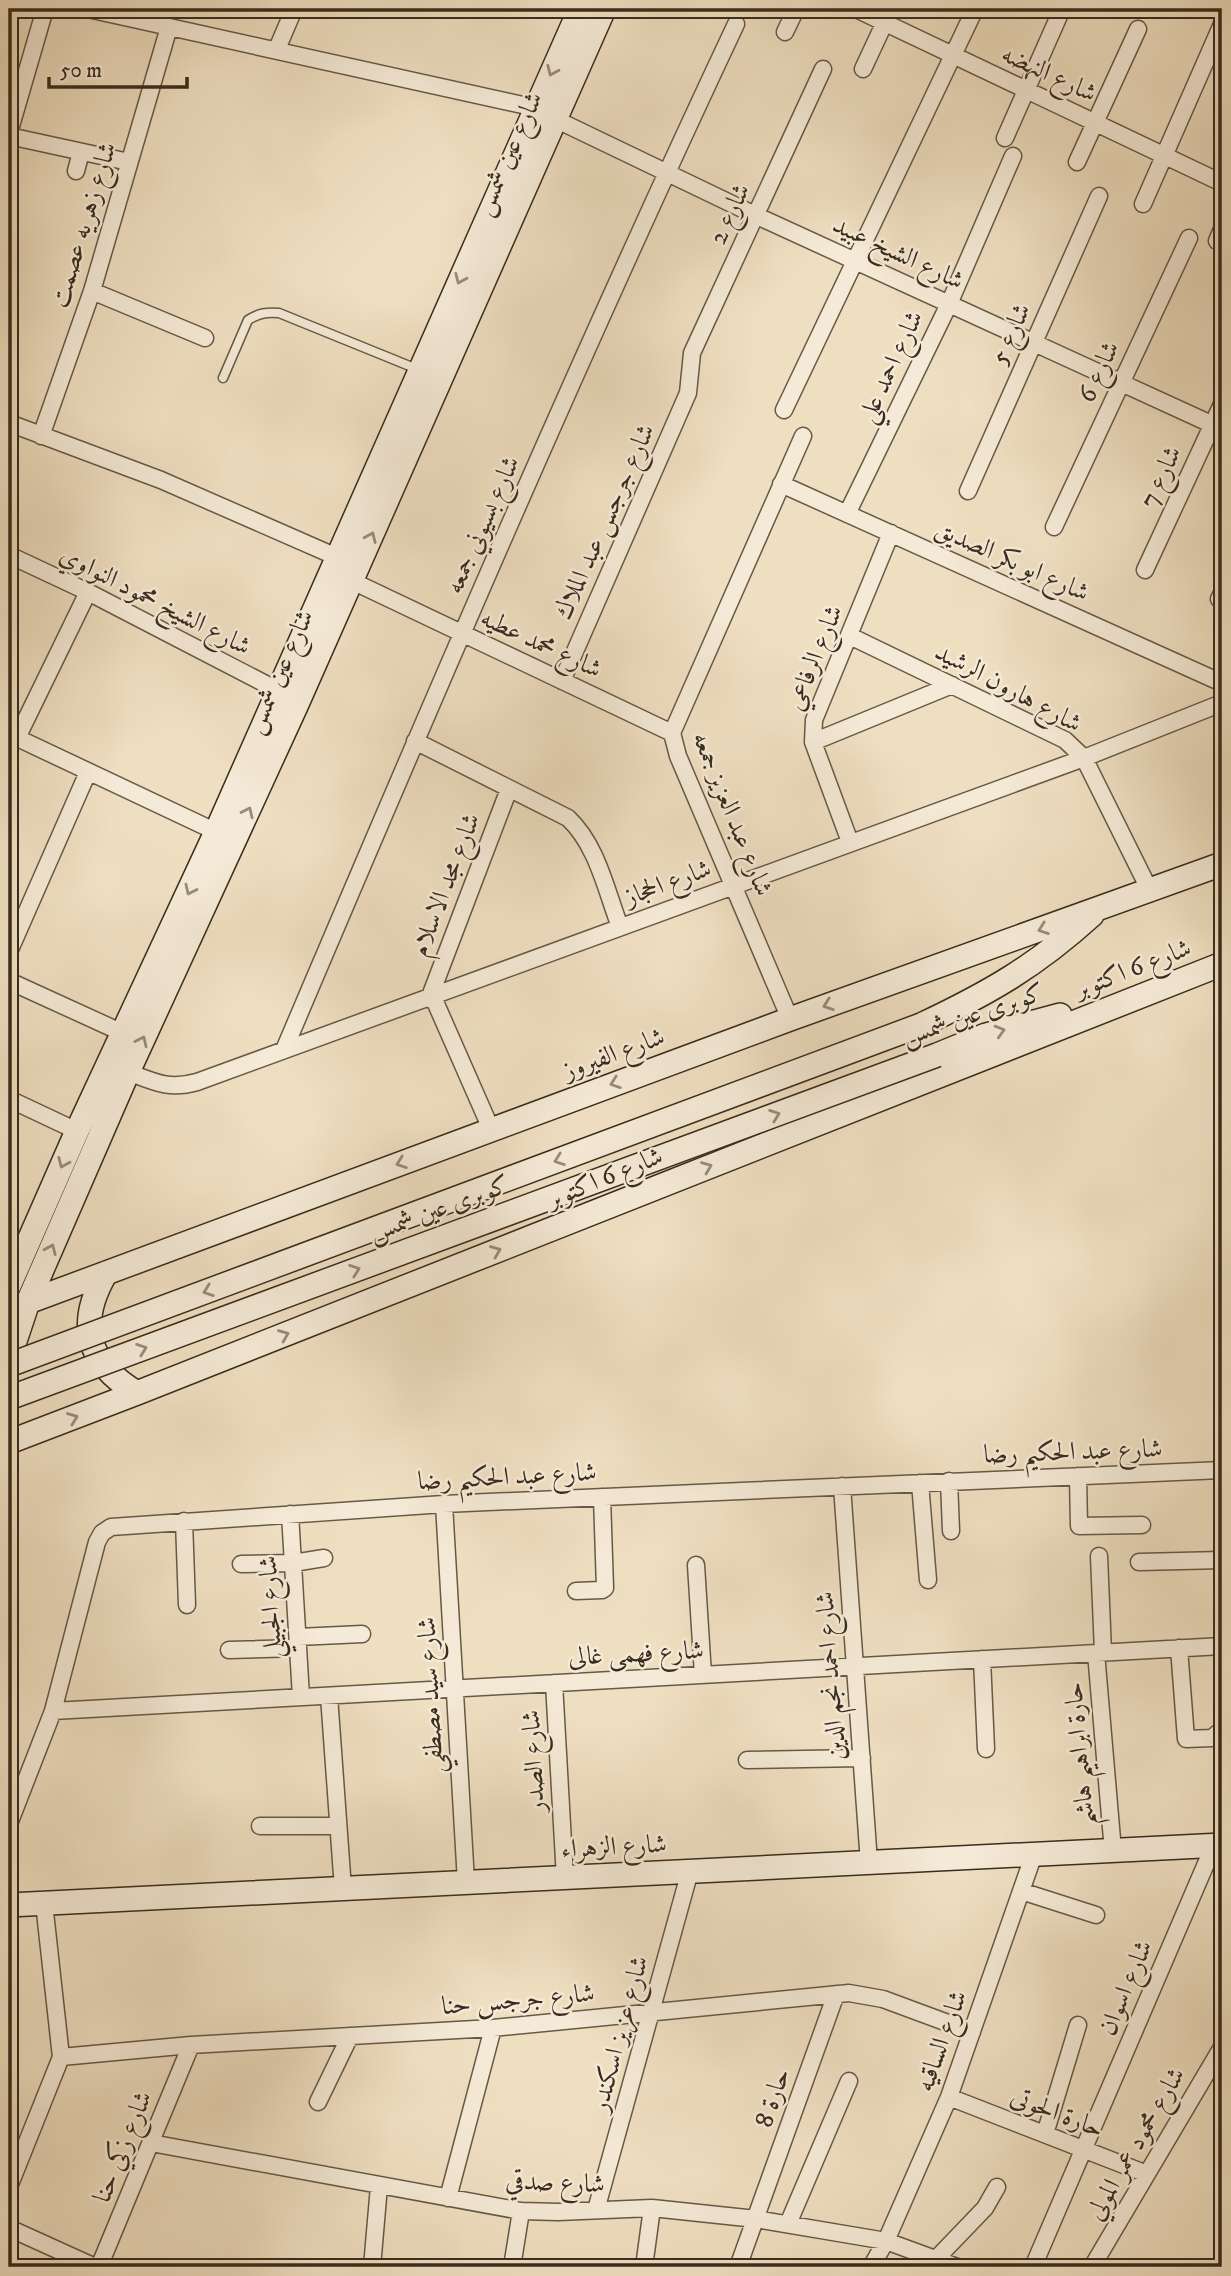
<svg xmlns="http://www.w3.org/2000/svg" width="1231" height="2276" font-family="'IM FELL DW Pica',Amiri,serif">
	<rect width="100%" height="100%" fill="#efdfc1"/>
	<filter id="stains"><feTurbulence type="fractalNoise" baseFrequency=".00286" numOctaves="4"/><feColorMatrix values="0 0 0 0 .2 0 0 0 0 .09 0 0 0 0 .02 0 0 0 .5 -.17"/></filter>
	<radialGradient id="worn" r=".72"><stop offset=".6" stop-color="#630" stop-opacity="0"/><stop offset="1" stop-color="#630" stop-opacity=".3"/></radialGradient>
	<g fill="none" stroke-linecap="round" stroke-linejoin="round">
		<defs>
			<path id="lane" d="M223,378L248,320C259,313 267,312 279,313L417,369"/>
			<path id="street" d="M88,9L536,108
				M856,9L1222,183
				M785,32L796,9
				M277,49L294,9
				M863,69L891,9
				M555,119L757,216L1222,429
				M9,133L45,9
				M9,136L129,162
				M1005,138L1062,9
				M1077,162L1138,29
				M76,171L81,152
				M1143,204L1222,24
				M1217,241L1222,229
				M92,291L205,338
				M784,410L975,9
				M9,423L161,480L346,561
				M41,436L92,291L169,27
				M781,484L1222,683
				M968,491L1099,196
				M847,514L949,304L1013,156
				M1054,527L1189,238
				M9,555L88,592L279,691
				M1145,570L1222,404
				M352,581L672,733
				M1219,599L1222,593
				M850,636L1065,740L1084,758L1150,891
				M562,681L688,393L692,353L823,69
				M9,734L223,835
				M17,738L88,592
				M415,741L568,818C597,845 606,890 620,927
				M813,742L952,685
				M850,842L813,742L814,720L891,533
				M9,952L88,772
				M9,981L123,1033
				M433,997L491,1129
				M429,999L509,789
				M790,1019L678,756L672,733L803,436
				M284,1050C430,706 577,362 736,24
				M128,1072C154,1082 169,1090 197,1082L1084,758L1222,703
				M9,1099L77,1131
				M1078,1476L1079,1526L1142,1525
				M949,1481L951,1531
				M920,1483L928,1580
				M842,1486L869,1863
				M444,1504L466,1882
				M290,1514L301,1697
				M184,1521L187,1605
				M1099,1556L1103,1652
				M1139,1562L1222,1560
				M241,1564L293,1563L324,1558
				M696,1565L703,1675
				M576,1591L602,1590L605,1588L602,1497
				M298,1637L362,1634
				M1179,1648L1186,1739L1212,1738L1218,1733L1222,1732
				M229,1650L298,1648
				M1096,1653L1113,1851
				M982,1659L986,1749
				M554,1683L565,1878
				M329,1696L343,1889
				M53,1711L1222,1646
				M747,1760L862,1758
				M9,1824L53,1711L97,1542L102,1533L111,1527L444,1504L1222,1470
				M260,1826H338
				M1021,1891L1096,1915
				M61,2057L191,2045L493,2028L849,1993L883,1999L972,2032
				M949,2097L1147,2174
				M318,2102L350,2036
				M1045,2134L1078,2025
				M151,2143L521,2211L558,2212L652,2208L756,2219L886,2241L957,2267
				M9,2187L61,2057L44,1903
				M448,2198L493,2028
				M596,2210L690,1871
				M788,2224L849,2081
				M9,2228L95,2267
				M936,2259L985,2208L997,2187
				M99,2267L191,2045
				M372,2267L379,2186
				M512,2267L521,2211
				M644,2267L652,2208
				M738,2267L836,1994
				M871,2267L886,2241L949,2097L1034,1854
				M1033,2267L1214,1845
				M1092,2267L1222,2047"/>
			<path id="secondary" d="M921,1025C989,993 1036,966 1092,915
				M937,1055L986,1035L1060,1015
				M106,1273C76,1324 87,1363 137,1393
				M9,1286L77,1131L216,832L580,9
				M28,1302L790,1019L1222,864
				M9,1359L28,1302L128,1072L297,704L604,9
				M9,1442L137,1393L1222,964
				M9,1905L1222,1845"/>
		</defs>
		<use href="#lane" stroke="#665946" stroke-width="11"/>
		<use href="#street" stroke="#665946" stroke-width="19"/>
		<use href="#secondary" stroke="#392c1d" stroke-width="26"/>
		<use href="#lane" stroke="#f5ead7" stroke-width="8"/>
		<use href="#street" stroke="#f5ead7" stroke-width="16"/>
		<use href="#secondary" stroke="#f5ead7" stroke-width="23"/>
		<defs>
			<path id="secondary-bridge" d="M9,1365L921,1025
				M9,1398L937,1055"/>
		</defs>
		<use href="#secondary-bridge" stroke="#392c1d" stroke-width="26" stroke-linecap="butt"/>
		<use href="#secondary-bridge" stroke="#f5ead7" stroke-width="23"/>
	</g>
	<defs><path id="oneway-chevron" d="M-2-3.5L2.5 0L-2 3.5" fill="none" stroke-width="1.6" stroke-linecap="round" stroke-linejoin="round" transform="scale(1.75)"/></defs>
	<g stroke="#978b7a">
		<use href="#oneway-chevron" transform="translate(552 71) rotate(114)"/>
		<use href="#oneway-chevron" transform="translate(460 279) rotate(114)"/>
		<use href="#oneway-chevron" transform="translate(371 537) rotate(-66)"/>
		<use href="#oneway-chevron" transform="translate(248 812) rotate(-65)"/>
		<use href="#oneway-chevron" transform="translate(190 890) rotate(115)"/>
		<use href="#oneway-chevron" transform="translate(1043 929) rotate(160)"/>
		<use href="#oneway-chevron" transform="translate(828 1005) rotate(160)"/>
		<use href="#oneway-chevron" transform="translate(1000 1031) rotate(-16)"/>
		<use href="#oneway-chevron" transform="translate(142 1041) rotate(-65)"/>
		<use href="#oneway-chevron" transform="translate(615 1083) rotate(160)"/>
		<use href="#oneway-chevron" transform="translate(775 1115) rotate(-20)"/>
		<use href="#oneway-chevron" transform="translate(559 1160) rotate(160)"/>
		<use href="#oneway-chevron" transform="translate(63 1163) rotate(114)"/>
		<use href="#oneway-chevron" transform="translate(401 1163) rotate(160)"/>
		<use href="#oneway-chevron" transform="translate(707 1167) rotate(-22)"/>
		<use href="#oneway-chevron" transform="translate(51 1249) rotate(-66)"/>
		<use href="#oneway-chevron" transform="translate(496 1251) rotate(-22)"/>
		<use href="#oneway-chevron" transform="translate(355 1270) rotate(-20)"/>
		<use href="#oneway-chevron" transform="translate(208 1291) rotate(160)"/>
		<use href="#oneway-chevron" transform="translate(284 1335) rotate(-22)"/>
		<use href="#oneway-chevron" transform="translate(142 1349) rotate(-20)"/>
		<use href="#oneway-chevron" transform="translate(73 1418) rotate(-21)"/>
	</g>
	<g text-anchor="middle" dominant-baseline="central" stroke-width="5" stroke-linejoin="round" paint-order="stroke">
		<g font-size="26" fill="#392c1d" stroke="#f5ead7">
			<text transform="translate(1049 74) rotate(25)">شارع النهضه</text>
			<text transform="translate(509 154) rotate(-66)">شارع عين شمس</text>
			<text transform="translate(730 214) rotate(-65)">شارع 2</text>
			<text transform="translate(84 225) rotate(-73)">شارع زهريه عصمت</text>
			<text transform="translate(898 253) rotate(25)">شارع الشيخ عبيد</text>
			<text transform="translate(1011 334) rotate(-66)">شارع 5</text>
			<text transform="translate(891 367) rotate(-65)">شارع احمد علي</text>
			<text transform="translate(1099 372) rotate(-65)">شارع 6</text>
			<text transform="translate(1161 477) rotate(-65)">شارع 7</text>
			<text transform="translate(605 522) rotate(-66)">شارع جرجس عبد الملاك</text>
			<text transform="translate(483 525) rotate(-66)">شارع بسيوني جمعه</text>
			<text transform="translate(1012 561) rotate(24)">شارع ابو بكر الصديق</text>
			<text transform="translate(155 601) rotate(27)">شارع الشيخ محمود النواوي</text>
			<text transform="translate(541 644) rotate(25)">شارع محمد عطيه</text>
			<text transform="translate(815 658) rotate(-68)">شارع الرفاعي</text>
			<text transform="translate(280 672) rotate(-66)">شارع عين شمس</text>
			<text transform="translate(1008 688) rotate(28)">شارع هارون الرشيد</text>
			<text transform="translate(732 814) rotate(68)">شارع عبد العزيز جمعه</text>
			<text transform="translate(668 883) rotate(-20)">شارع الحجاز</text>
			<text transform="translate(446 885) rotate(-69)">شارع مجد الاسلام</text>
			<text transform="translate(1133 969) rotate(-21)">شارع 6 اكتوبر</text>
			<text transform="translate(973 1015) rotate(-18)">كوبرى عين شمس</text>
			<text transform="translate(614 1054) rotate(-20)">شارع الفيروز</text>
			<text transform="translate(605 1178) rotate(-22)">شارع 6 اكتوبر</text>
			<text transform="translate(439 1209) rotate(-20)">كوبرى عين شمس</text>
			<text transform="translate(1073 1452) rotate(-2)">شارع عبد الحكيم رضا</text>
			<text transform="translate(507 1477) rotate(-3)">شارع عبد الحكيم رضا</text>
			<text transform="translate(271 1607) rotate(-93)">شارع الجبيلي</text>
			<text transform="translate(636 1654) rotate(-3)">شارع فهمى غالى</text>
			<text transform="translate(831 1676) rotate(-94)">شارع احمد نجم الدين</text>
			<text transform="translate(431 1695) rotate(-93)">شارع سيد مصطفي</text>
			<text transform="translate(1080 1754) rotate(-95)">حارة ابراهيم هاشم</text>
			<text transform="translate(534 1761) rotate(-93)">شارع الصدر</text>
			<text transform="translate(614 1847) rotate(-3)">شارع الزهراء</text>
			<text transform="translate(1126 1988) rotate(-67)">شارع اسوان</text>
			<text transform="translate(518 2000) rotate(-5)">شارع جرجس حنا</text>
			<text transform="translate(620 2034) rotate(-75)">شارع عزيز اسكندر</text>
			<text transform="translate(942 2041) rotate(-70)">شارع الساقيه</text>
			<text transform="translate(773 2098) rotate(-71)">حارة 8</text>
			<text transform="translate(1057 2113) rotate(21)">حارة الحوتى</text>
			<text transform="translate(1136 2144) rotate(-60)">شارع محمود عمر المولي</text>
			<text transform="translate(123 2147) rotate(-68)">شارع زكي حنا</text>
			<text transform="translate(555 2183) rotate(2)">شارع صدقي</text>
		</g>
	</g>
	<rect width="1231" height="2276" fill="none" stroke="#efdfc1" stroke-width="35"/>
	<rect x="10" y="10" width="1210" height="2255" fill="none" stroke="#392c1d" stroke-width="3.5"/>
	<rect x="18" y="18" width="1196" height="2241" fill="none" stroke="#392c1d" stroke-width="2"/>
	<path d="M49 77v10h138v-10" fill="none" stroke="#392c1d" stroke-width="3.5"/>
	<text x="60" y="77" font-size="21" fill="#392c1d" stroke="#f5ead7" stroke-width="5" paint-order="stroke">50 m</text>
	<rect width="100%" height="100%" filter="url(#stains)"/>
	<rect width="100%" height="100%" fill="url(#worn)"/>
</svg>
